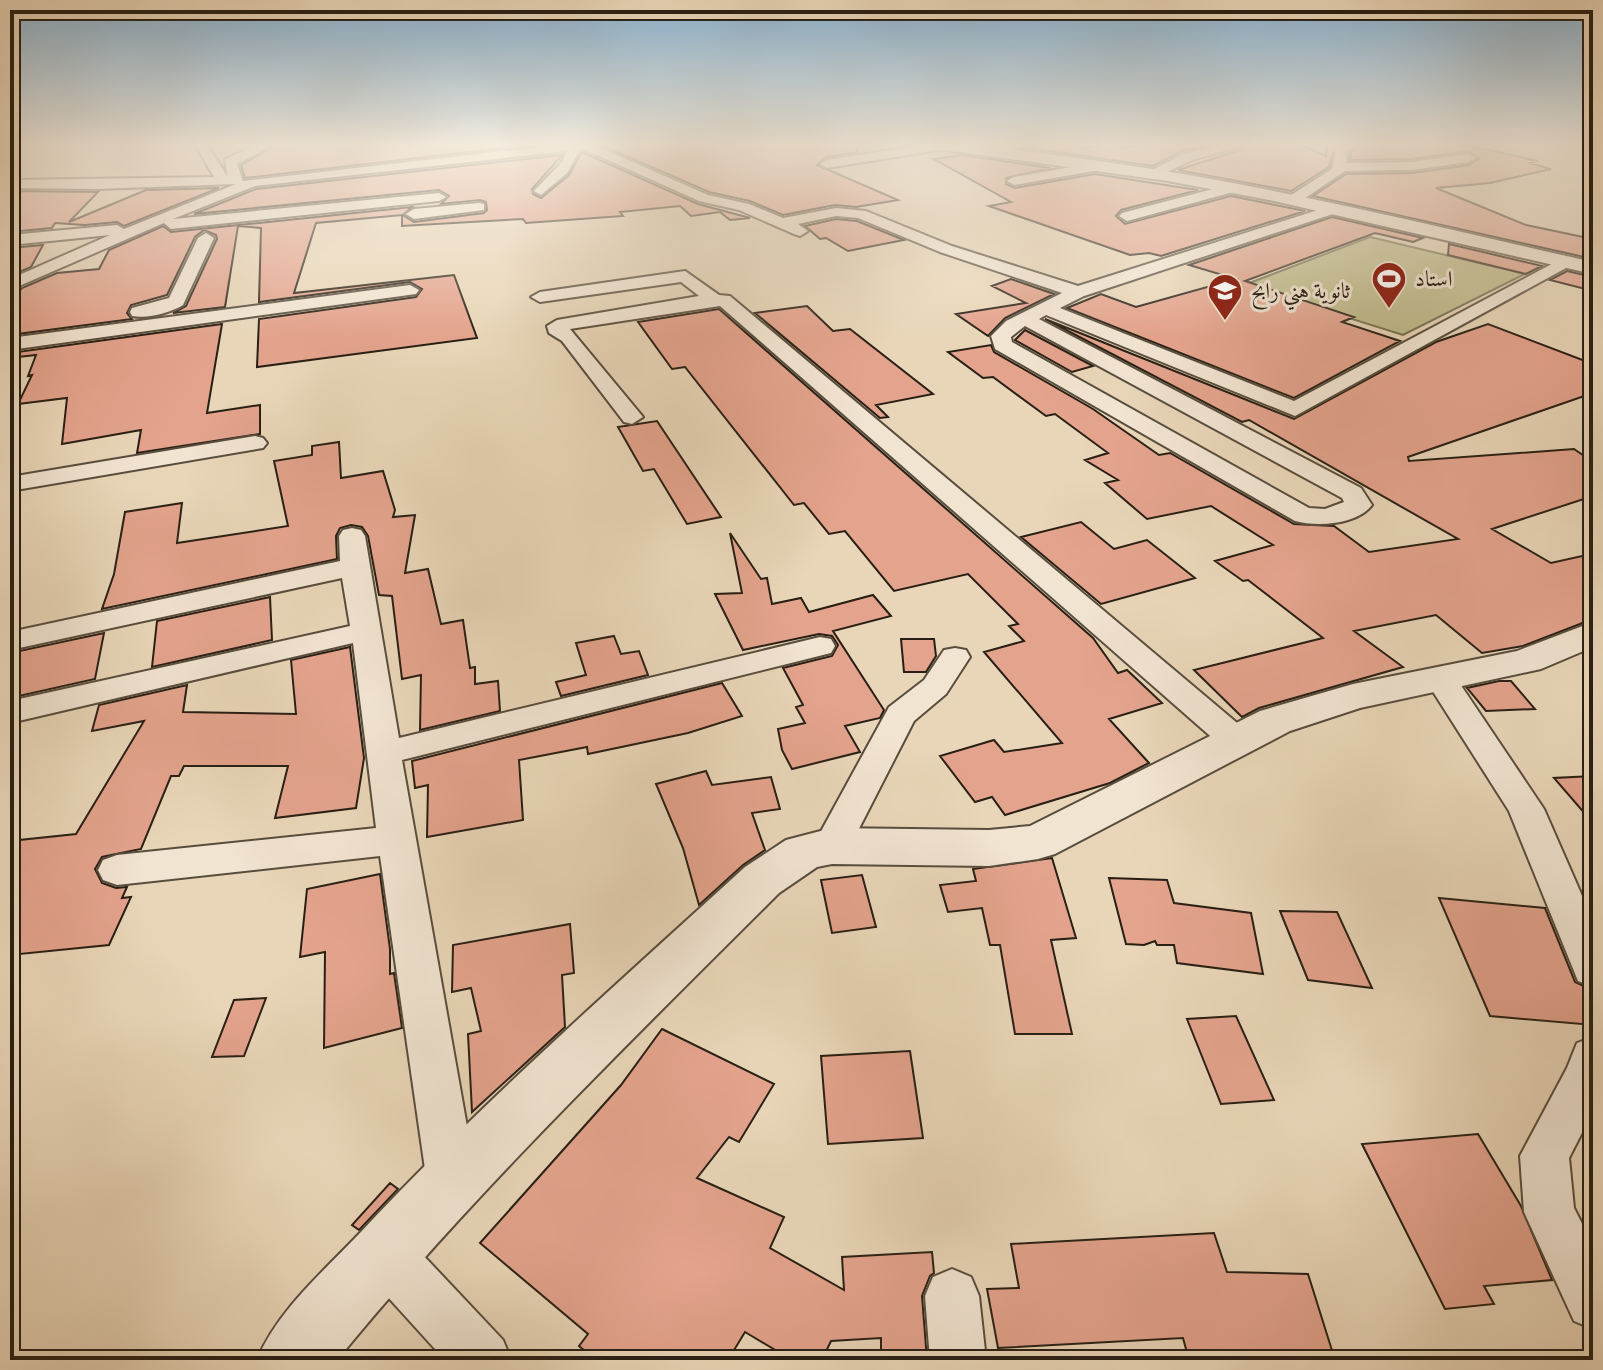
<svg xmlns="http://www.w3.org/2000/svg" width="1603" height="1370" font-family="'Libre Bodoni',Amiri,serif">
	<rect width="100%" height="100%" fill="#e9d6b8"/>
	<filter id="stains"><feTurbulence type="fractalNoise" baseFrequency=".0025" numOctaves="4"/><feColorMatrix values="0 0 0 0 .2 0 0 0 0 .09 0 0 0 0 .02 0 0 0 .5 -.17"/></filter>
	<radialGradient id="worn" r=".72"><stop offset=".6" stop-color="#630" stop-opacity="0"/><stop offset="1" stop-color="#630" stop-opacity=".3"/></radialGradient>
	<path fill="#bebc8a" stroke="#736e4f" stroke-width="2" d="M1370,237L1525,274L1403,335L1244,285Z"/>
	<path fill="#e4a38d" stroke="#281f14" stroke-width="2" d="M278,144H477L482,150L504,148L245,178L241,165Z
		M599,144H857V152L827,157L817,165L898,200L856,207L835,205L783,215L750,201L709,192Z
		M1042,144H1075L1087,148L1109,144L1120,148L1152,144H1216L1182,151L1153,166L1029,148Z
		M1299,144L1326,156L1327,144H1336L1329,167L1291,191L1178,170L1243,149L1245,145Z
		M1361,144H1462L1538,161L1529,163L1551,169L1490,183L1436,188L1526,225L1593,239V259L1313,196L1346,174L1412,173L1469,165L1479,159L1469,151L1412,159L1350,160L1351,152Z
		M582,152L698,204L750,218L730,220L720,212L691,216L680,206L620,212L623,216L526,223L523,219L402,226V215L316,223L294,293L454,275L477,338L257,367L259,319L416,297L422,289L410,282L259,302L261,228L238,226L225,307L173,313L186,306L217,239L216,235L204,230L195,237L167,295L131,305L127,313L132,319L10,335V293L18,290L13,299L22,288L57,273L99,269L109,250L163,226L171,232L412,207L403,215L414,222L484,213L487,210L486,202L480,200L441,204L449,196L439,190L194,214L256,189L562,155L532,189L533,194L541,198L569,175Z
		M962,155L1050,168L1006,178V184L1015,188L1095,174L1198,190L1121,210L1116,216L1125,224L1231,196L1305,211L1161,256L1149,253L1130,255L989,206L1011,202L934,159Z
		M219,188L124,226L117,222L85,225L55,223L52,228L10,232V191L98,192L69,222L146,190Z
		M1332,217L1423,238L1413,242L1375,233L1245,281L1354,317L1342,322L1400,341L1294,398L1067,308L1101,294L1136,307L1236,279L1189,265Z
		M836,219L857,221L904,240L848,251L826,238L820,239L805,226Z
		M1449,244L1542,266L1526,274L1448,255Z
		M43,245L31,267L10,276V248Z
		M1567,271L1593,277V291L1550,280Z
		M1011,279L1054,294L1005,318L988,336L956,314L1026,303L992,286Z
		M807,306L833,331L850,329L933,394L876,405L888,417L880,418L755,313Z
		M719,309L1093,638L1118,673L1127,670L1162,703L1109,719L1149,763L1110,783L1005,815L992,797L975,802L940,756L994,740L1004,752L1062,743L984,652L1024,641L1009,626L1018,624L968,574L894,591L845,531L829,534L804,503L794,505L685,367L672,369L638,322Z
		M1045,319L1294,419L1436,342L1488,324L1593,364V393L1408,457L1409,461L1574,449L1593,462V496L1492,529L1551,563L1582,556L1593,562V619L1523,646L1482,653L1436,615L1354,631L1403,667L1259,708L1242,717L1194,670L1323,638L1248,580L1243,581L1215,561L1273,545L1211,506L1147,519L1105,483L1118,480L1085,460L1108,453L1055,414L1046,416L993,377L983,378L948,352L991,345L994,352L1093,409L1159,455L1170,453L1294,524L1334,526L1369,552L1458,539L1249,420L1242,422Z
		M222,324L207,413L260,405V434L137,453L141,430L62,444L67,398L18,404L32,375L28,376L36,355L10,358V353Z
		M1025,330L1093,366L1072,372L1015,340Z
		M657,421L721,517L687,524L654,469L643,471L618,427Z
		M339,442L341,478L383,471L395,510L393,517L415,515L405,573L428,569L441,624L463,620L470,668L475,667V684L498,681L500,711L420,730L421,675L402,679L392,596L379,595L368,536L362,527L351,525L340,528L336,536L337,559L102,609L114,574L125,512L182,503L177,543L288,526L274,461L312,455V446Z
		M1081,522L1114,549L1147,540L1195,578L1101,604L1021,537Z
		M730,533L761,579L767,578L772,604L801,598L809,612L873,595L891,616L833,631L884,710L880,718L845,726L860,752L792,769L782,750L778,729L805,723L796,707L803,705L783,668L832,656L838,645L832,636L819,634L743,650L715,594L742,593Z
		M270,597L272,640L152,667L157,621Z
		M104,633L95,679L10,698V653Z
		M614,636L621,654L639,651L648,675L561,696L556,682L586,675L576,643Z
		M901,639H934L936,656L926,672H904Z
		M350,647L364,758L356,808L275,818L288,766H184L179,776H171L141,849L102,857L95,869L102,883L116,888L127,887L122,898L131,897L109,945L10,955V841L76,834L144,721L92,731L99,705L187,685L183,712L296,714L291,660Z
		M1499,681H1511L1535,709L1486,711L1467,688Z
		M722,683L742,716L688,733L588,754L587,747L519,760L523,820L427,837L428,785L415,788L412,761Z
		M706,771L712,785L771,777L780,809L752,813L765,850L743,865L699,905L683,848L656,784Z
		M1593,776V823L1554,778Z
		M1052,858L1076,938L1051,940L1072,1034H1015L1000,945H990L982,908L948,912L940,885L976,881L973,869Z
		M380,874L390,949V974L394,973L402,1028L324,1048L325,952L300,957L307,889Z
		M862,875L876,927L832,933L821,880Z
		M1109,878L1167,880L1174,903L1251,913L1263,974L1177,963L1174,945H1157L1155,941L1144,945L1126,944Z
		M1439,898L1545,908L1575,982L1588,988L1593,998V1025L1490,1016Z
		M1280,911L1337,912L1372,988L1308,980Z
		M570,924L574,973L562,975L565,1027L472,1112L468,1034L481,1031L471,988L452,992L453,945Z
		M266,998L244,1056L212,1057L234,1000Z
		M1236,1016L1274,1100L1221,1104L1187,1019Z
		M662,1029L774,1084L739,1142L729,1137L697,1178L784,1217L770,1248L844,1290L842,1257L932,1252L934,1273L930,1276L922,1296L927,1360H881V1338L831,1341L822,1360H792L745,1332L728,1360H596L579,1346L588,1334L480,1243L621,1085Z
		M910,1051L923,1138L828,1144L821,1056Z
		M1478,1134L1521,1206L1552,1280L1484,1286L1494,1304L1445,1309L1362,1144Z
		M390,1183L398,1189L359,1230L352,1225Z
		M1214,1233L1227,1272L1308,1274L1335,1360H1189L1183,1338L998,1348L987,1289L1019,1288L1011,1244Z"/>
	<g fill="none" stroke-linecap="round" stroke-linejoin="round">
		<defs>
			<path id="minor" d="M195,144H207L227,176L225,159L259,144H275L237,164L243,181L565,144H592L708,195L749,204L783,218L836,208L866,211L952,246L1078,286L1334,205L1341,209L1339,212L1084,296L1060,308L1294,401L1563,258H1575L1577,262L1295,416L1046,315L1039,319L1361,488L1372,505C1357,525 1317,527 1295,521L995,349L991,336L1006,321L1062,293L940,252L858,218L836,216L798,224L808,231L800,236L794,234L739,210L699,201L581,148L567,173L541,195L534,191L562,162L567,151L255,186L173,219L439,193L446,197L439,201L171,229L164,223L10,290V279L110,235L10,245V235L117,225L124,229L236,184L97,189L10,188V180L214,177ZM1025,326L1342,498L1344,502L1325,509L1309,508L1012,342L1011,337Z
				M929,144L951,145L945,149L827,168L820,164L827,160Z
				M1008,144H1034L989,155L983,151Z
				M1229,144L1242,146L1192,160L1157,177L1145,174L1183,154Z
				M1341,144H1358L1348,150L1346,163L1412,162L1469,154L1476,158L1469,162L1412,170L1345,171L1298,203H1288V197L1332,169L1336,148Z
				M1100,162L1105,163V169L1014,185L1007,181L1014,177Z
				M1232,184L1237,185V191L1127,221L1119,216L1122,213Z
				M479,203L484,204V210L414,219L406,214L414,209Z
				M206,233L214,238L183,305C170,313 148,319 132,316L130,312L132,308L169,298L198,238Z
				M685,271L719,295L730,296L1249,733L1254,741L1249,749L1237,752L1225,749L720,306L570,329L643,417L632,424L624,422L562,341L549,333L547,326L557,320L699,296L681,282L540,302L531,297L540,292Z
				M410,285L419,290L416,294L10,350V338Z
				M255,436L263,438L267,443L263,448L10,491V477Z
				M352,528L361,530L365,536L399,738L820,637L831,639L835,646L831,653L402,760L477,1183L470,1200L452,1208L434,1200L427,1183L380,856L117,885L103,880L98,870L103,860L117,855L376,828L353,643L10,723V701L350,626L342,578L10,650V632L340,561L339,536L343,530Z
				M955,648L966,650L970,657L946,694L914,721L845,856L832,860L819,856L813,846L889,707L924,680L944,650Z
				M1441,669L1452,672L1544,809L1593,921V987L1578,981L1509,811L1425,679L1430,672Z
				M1593,1037V1111L1569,1158L1574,1208L1593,1245V1329L1574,1321L1524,1212L1520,1156L1567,1068L1577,1043Z
				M386,1229L405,1236L503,1340L511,1360H445L367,1274L360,1255L367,1236Z
				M952,1269L971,1277L979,1296L986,1360H930L925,1296L933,1277Z"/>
			<path id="tertiary" d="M930,144C987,143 1043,154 1099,161C1266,184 1429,225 1593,262V274L1274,201L1168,181L938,149Z
				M1593,622V647L1541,669L1360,708L1290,731L1055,854L1038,859L989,866L832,864L817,867L779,893C627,1045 473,1194 337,1360H257C277,1311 323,1272 359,1234C480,1104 614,987 745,867L786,840L832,828L989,830L1030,826L1260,711L1353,684L1517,651Z"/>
		</defs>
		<use href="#minor" stroke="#584d3d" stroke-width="4"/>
		<use href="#tertiary" stroke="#584d3d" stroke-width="4"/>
		<use href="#minor" fill="#f1e4d1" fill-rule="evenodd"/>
		<use href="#tertiary" fill="#f1e4d1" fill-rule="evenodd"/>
	</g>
	<linearGradient id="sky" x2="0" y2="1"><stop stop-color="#89b5d6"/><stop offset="0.43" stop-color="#f5eddf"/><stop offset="1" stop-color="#f5eddf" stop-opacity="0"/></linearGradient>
	<rect width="1603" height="336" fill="url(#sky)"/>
	<defs>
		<symbol id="stadium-pin" viewBox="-11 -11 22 30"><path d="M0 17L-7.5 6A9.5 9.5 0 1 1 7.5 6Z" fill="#8f2418" stroke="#f1e4d1"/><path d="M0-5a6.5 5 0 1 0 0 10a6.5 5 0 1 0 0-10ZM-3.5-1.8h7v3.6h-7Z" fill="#fff"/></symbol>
		<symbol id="school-pin" viewBox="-11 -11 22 30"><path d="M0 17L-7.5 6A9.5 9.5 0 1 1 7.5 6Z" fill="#8f2418" stroke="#f1e4d1"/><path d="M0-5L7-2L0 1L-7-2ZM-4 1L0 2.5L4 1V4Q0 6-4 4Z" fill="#fff"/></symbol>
	</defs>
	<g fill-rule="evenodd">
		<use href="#stadium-pin" x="1369" y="259" width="40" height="54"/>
		<use href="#school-pin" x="1205" y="271" width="40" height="54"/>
	</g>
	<g text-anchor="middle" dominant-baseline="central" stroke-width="6" stroke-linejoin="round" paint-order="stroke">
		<g font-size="22" fill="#281f14" stroke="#f1e4d1" text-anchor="start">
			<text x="1415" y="279">استاد</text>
			<text x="1251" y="291">ثانوية هني رابح</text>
		</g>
	</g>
	<rect width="1603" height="1370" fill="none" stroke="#e9d6b8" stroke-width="40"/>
	<rect x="12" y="12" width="1579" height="1346" fill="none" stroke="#281f14" stroke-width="4"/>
	<rect x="20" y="20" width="1563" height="1330" fill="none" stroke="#281f14" stroke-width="2"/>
	<rect width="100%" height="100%" filter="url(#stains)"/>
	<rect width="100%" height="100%" fill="url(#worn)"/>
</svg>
